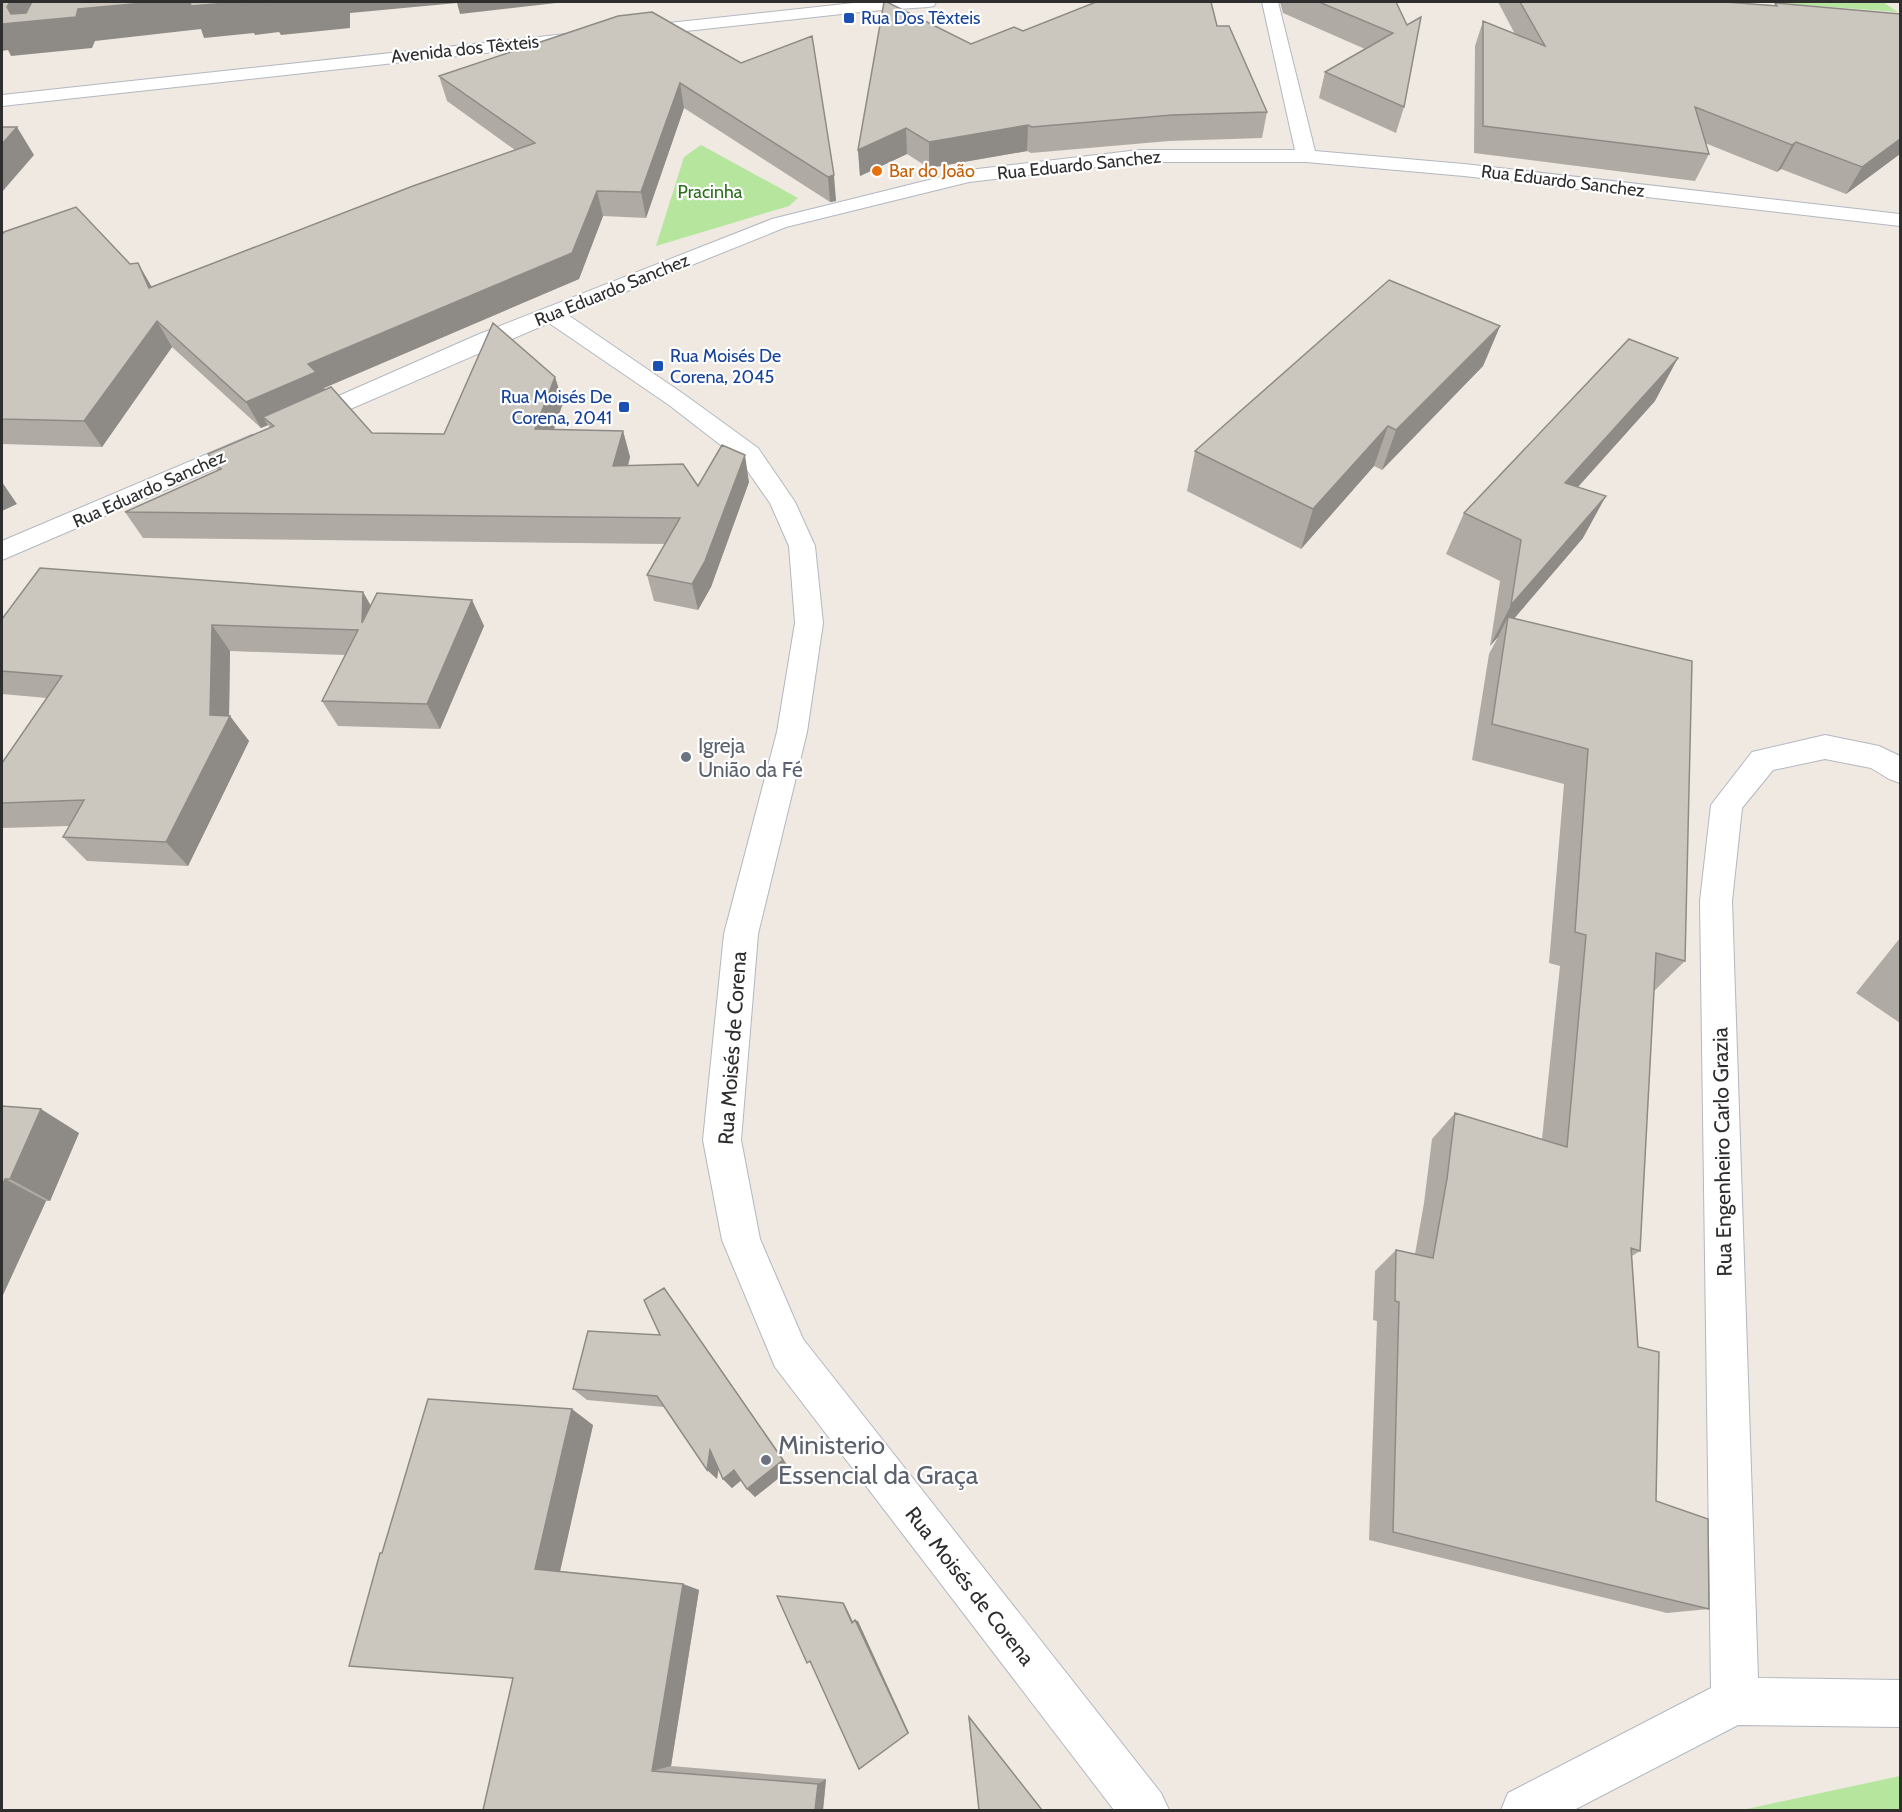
<svg xmlns="http://www.w3.org/2000/svg" width="1902" height="1812" font-family="Cabin,sans-serif">
	<rect width="100%" height="100%" fill="#efe9e1"/>
	<path fill="#b6e59e" d="M1764,2H1883L1898,12Z
		M701,145L798,198L789,206L656,246L684,157Z
		M1900,1776V1810H1742Z"/>
	<g fill="none" stroke-linecap="round" stroke-linejoin="round">
		<defs>
			<path id="minor" d="M1262,2H1278L1315,151L1464,164L1900,214V226L1464,176L1306,162H1139L969,182L786,227L568,315L685,395L758,448L795,502L815,546L823,623L807,732L758,934L741,1140L760,1239L803,1339L1161,1793L1169,1810H1114L775,1367L722,1240L703,1140L724,934L777,732L795,623L789,546L770,503L740,460L669,405L549,323L311,426L302,429L293,426L290,421L293,416L477,335L772,219L969,170L1139,150H1295Z
				M252,435L261,437L264,443L261,449L2,560V541Z
				M1825,735L1879,746L1900,756V783L1889,779L1871,768L1825,759L1773,770L1742,808L1732,901L1758,1678L1900,1680V1727L1738,1725L1574,1810H1501L1508,1793L1711,1688L1700,901L1711,805L1752,752Z"/>
			<path id="secondary" d="M863,2H936L934,6L928,7L869,11L2,106V95Z"/>
		</defs>
		<use href="#minor" stroke="#b4b7c1" stroke-width="2"/>
		<use href="#secondary" stroke="#b4b7c1" stroke-width="2"/>
		<use href="#minor" fill="#fff" fill-rule="evenodd"/>
		<use href="#secondary" fill="#fff" fill-rule="evenodd"/>
	</g>
	<path fill="#afaba4" d="M1280,2H1396L1404,107L1396,133L1319,98L1325,72L1365,49L1283,13Z
		M1498,2H1725L1774,5L1775,3L1900,154L1846,194L1781,169L1777,172L1705,143L1709,154L1695,181L1474,153L1475,46L1483,21L1515,34Z
		M1217,26L1267,112L1262,138L1169,141L1031,153L1027,151L929,168L907,154L860,176L858,150L971,44L1023,31Z
		M812,36L836,201L830,202L684,108L646,218L603,216L579,279L324,388L372,433L444,434L555,377L563,403L554,430L623,431L630,457L628,466L698,486L749,482L711,587L698,610L654,601L647,575L665,544L143,538L125,512L218,471L208,454L270,428L268,425L261,428L172,347L102,447L2,444V235L130,264L138,263L151,287L515,150L447,101L439,76L741,63Z
		M1500,326L1483,366L1382,470L1374,466L1301,549L1187,491L1195,451Z
		M1655,401L1577,487L1583,538L1513,619L1692,661L1685,961L1654,991L1640,1251L1632,1256L1638,1347L1656,1501L1709,1609L1667,1613L1369,1540L1377,1321L1373,1320L1375,1271L1396,1250L1415,1254L1424,1203L1432,1139L1455,1113L1542,1139L1560,966L1549,963L1564,784L1472,760L1489,654L1498,637L1490,646L1500,581L1446,554L1464,513Z
		M363,592L370,605L472,600L484,626L440,729L338,726L322,701L345,655L230,651L229,716L249,741L188,866L87,861L63,837L70,826L2,828V763L47,698L2,694V619Z
		M1900,938V1023L1856,993Z
		M2,1106L79,1133L50,1201H46L2,1297Z
		M588,1331L790,1469L755,1497L747,1489L741,1480L732,1488L723,1479L718,1469L717,1479L664,1407L587,1400L573,1389Z
		M593,1425L560,1571L683,1584L699,1590L671,1766L826,1779L823,1810H483L513,1678L382,1553Z
		M968,1715L1042,1810H979Z"/>
	<path fill="#8e8b86" d="M10,2H45L78,9L155,2H565L460,14L457,3L350,13V28L281,35L279,32L255,35L254,33L204,38L201,29L95,41L92,48L11,56L8,50L2,51V24L7,7Z
		M680,83L684,108L646,218L641,192Z
		M1028,125L1027,151L929,168V142Z
		M17,127L34,155L2,192V144Z
		M906,128L907,154L860,176L858,150Z
		M1900,139V154L1846,194L1862,167Z
		M1796,142L1781,169L1777,172L1792,145Z
		M834,175L836,201L830,202L828,177Z
		M597,191L603,216L579,279L324,388L328,398L263,417L268,425L261,428L246,402Z
		M138,263L153,289L149,288Z
		M157,321L172,347L102,447L84,421Z
		M1500,326L1483,366L1382,470L1396,430Z
		M1678,358L1655,401L1544,525L1565,483Z
		M555,377L563,403L544,456L535,429Z
		M1388,426L1374,466L1301,549L1313,509Z
		M623,431L630,457L621,493L613,466Z
		M745,455L749,482L711,587L698,610L692,584Z
		M2,482L17,504L2,511Z
		M1606,496L1583,538L1507,627L1508,617L1498,637L1490,646L1511,605Z
		M363,592L378,618L362,623Z
		M472,600L484,626L440,729L427,704Z
		M212,625L230,651L229,718L230,716L249,741L188,866L166,842L210,715Z
		M41,1109L79,1133L50,1201L10,1179Z
		M5,1179L46,1201L2,1297V1186Z
		M675,1303L790,1469L755,1497L747,1489Z
		M572,1409L593,1425L559,1576L535,1569Z
		M710,1450L720,1460L717,1479L707,1470Z
		M734,1470L743,1479L732,1488L723,1479Z
		M683,1584L699,1590L671,1766L652,1771Z
		M843,1603L845,1605L854,1624L852,1623Z
		M855,1620L858,1621L909,1733H908Z
		M826,1779L823,1810H815L818,1784Z"/>
	<path fill="#cbc7bf" stroke="#8e8b86" stroke-width="1.5" d="M2,2H10L7,7L11,14L26,13L32,2H155L78,9L76,17L2,24Z
		M191,2H240L190,6Z
		M242,2H263L242,4Z
		M268,2H292L268,4Z
		M884,2H887L971,44L1014,27L1023,31L1096,2H1211L1217,26H1229L1267,112L1172,115L1032,127L1028,125L929,142L906,128L858,150Z
		M1319,2H1396L1407,25L1421,17L1404,107L1325,72L1393,33Z
		M1520,2H1725L1777,6L1775,3L1900,14V139L1862,167L1796,142L1792,145L1695,107L1709,154L1483,126V21L1545,46Z
		M652,12L741,63L812,36L834,175L828,177L680,83L641,192L597,191L572,253L308,364L316,372L246,402L157,321L84,421L2,419V235L4,232L76,207L130,264L138,263L149,288L413,186L535,143L439,76L618,16Z
		M2,127H17L2,144Z
		M1389,280L1500,326L1396,430L1388,426L1313,509L1195,451Z
		M493,323L555,377L535,429L623,431L613,466L683,464L698,486L722,445L745,455L705,561L692,584L647,575L680,518L125,512L221,469L208,454L274,426L263,417L331,387L372,433L444,434Z
		M1629,339L1678,358L1565,483L1606,496L1511,605L1521,540L1464,513Z
		M40,568L363,592L362,623L377,593L472,600L427,704L322,701L358,630L212,625L210,715L230,716L166,842L63,837L84,800L2,803V763L62,676L2,671V619Z
		M1508,617L1692,661L1685,961L1656,953L1640,1251L1631,1248L1638,1347L1659,1352L1656,1501L1708,1519L1709,1609L1393,1532L1399,1302L1395,1301L1396,1250L1433,1258L1447,1179L1455,1113L1567,1147L1586,935L1575,932L1588,749L1492,724Z
		M2,1106L41,1109L10,1179H5L2,1186Z
		M664,1288L783,1460L747,1489L734,1470L723,1479L710,1450L707,1470L657,1396L573,1389L588,1331L660,1335L644,1300Z
		M428,1399L572,1409L535,1569L683,1584L652,1771L818,1784L815,1810H483L513,1678L349,1666L380,1553H382Z
		M777,1596L843,1603L852,1623L855,1620L908,1733L859,1769L810,1661L807,1663Z
		M969,1717L1042,1810H979Z"/>
	<g fill="#1a4fb4" stroke="#fff" stroke-width="2">
		<rect x="843" y="12" width="12" height="12" rx="3"/>
		<rect x="652" y="360" width="12" height="12" rx="3"/>
		<rect x="618" y="401" width="12" height="12" rx="3"/>
	</g>
	<circle fill="#e8710a" stroke="#fff" stroke-width="2" cx="877" cy="171" r="6"/>
	<g fill="#6b7280" stroke="#fff" stroke-width="2">
		<circle cx="686" cy="757" r="6"/>
		<circle cx="766" cy="1460" r="6"/>
	</g>
	<g text-anchor="middle" dominant-baseline="central" stroke-width="4.5" stroke-linejoin="round" paint-order="stroke">
		<g font-size="18" fill="#164399" stroke="#fff" text-anchor="start">
			<text x="861" y="18">Rua Dos Têxteis</text>
			<text x="670" y="356">Rua Moisés De<tspan x="670" dy="21">Corena, 2045</tspan></text>
			<text x="612" y="397" text-anchor="end">Rua Moisés De<tspan x="612" dy="21">Corena, 2041</tspan></text>
		</g>
		<g font-size="18" fill="#2e2e2e" stroke="#fff">
			<text transform="translate(465 49) rotate(-6)">Avenida dos Têxteis</text>
			<text transform="translate(1079 165) rotate(-6)">Rua Eduardo Sanchez</text>
			<text transform="translate(1563 181) rotate(7)">Rua Eduardo Sanchez</text>
			<text transform="translate(612 290) rotate(-22)">Rua Eduardo Sanchez</text>
			<text transform="translate(149 489) rotate(-24)">Rua Eduardo Sanchez</text>
		</g>
		<g font-size="18" fill="#c56008" stroke="#fff" text-anchor="start">
			<text x="889" y="171">Bar do João</text>
		</g>
		<g font-size="18" fill="#2c6e1b" stroke="#fff">
			<text x="710" y="192">Pracinha</text>
		</g>
		<g font-size="21" fill="#5b616d" stroke="#fff" text-anchor="start">
			<text x="698" y="745">Igreja<tspan x="698" dy="24">União da Fé</tspan></text>
		</g>
		<g font-size="21" fill="#2e2e2e" stroke="#fff">
			<text transform="translate(732 1048) rotate(-86)">Rua Moisés de Corena</text>
			<text transform="translate(1722 1152) rotate(-91)">Rua Engenheiro Carlo Grazia</text>
			<text transform="translate(970 1586) rotate(52)">Rua Moisés de Corena</text>
		</g>
		<g font-size="26" fill="#5b616d" stroke="#fff" text-anchor="start">
			<text x="778" y="1445">Ministerio<tspan x="778" dy="30">Essencial da Graça</tspan></text>
		</g>
	</g>
	<rect width="1902" height="1812" fill="none" stroke="#2e2e2e" stroke-width="6"/>
</svg>
